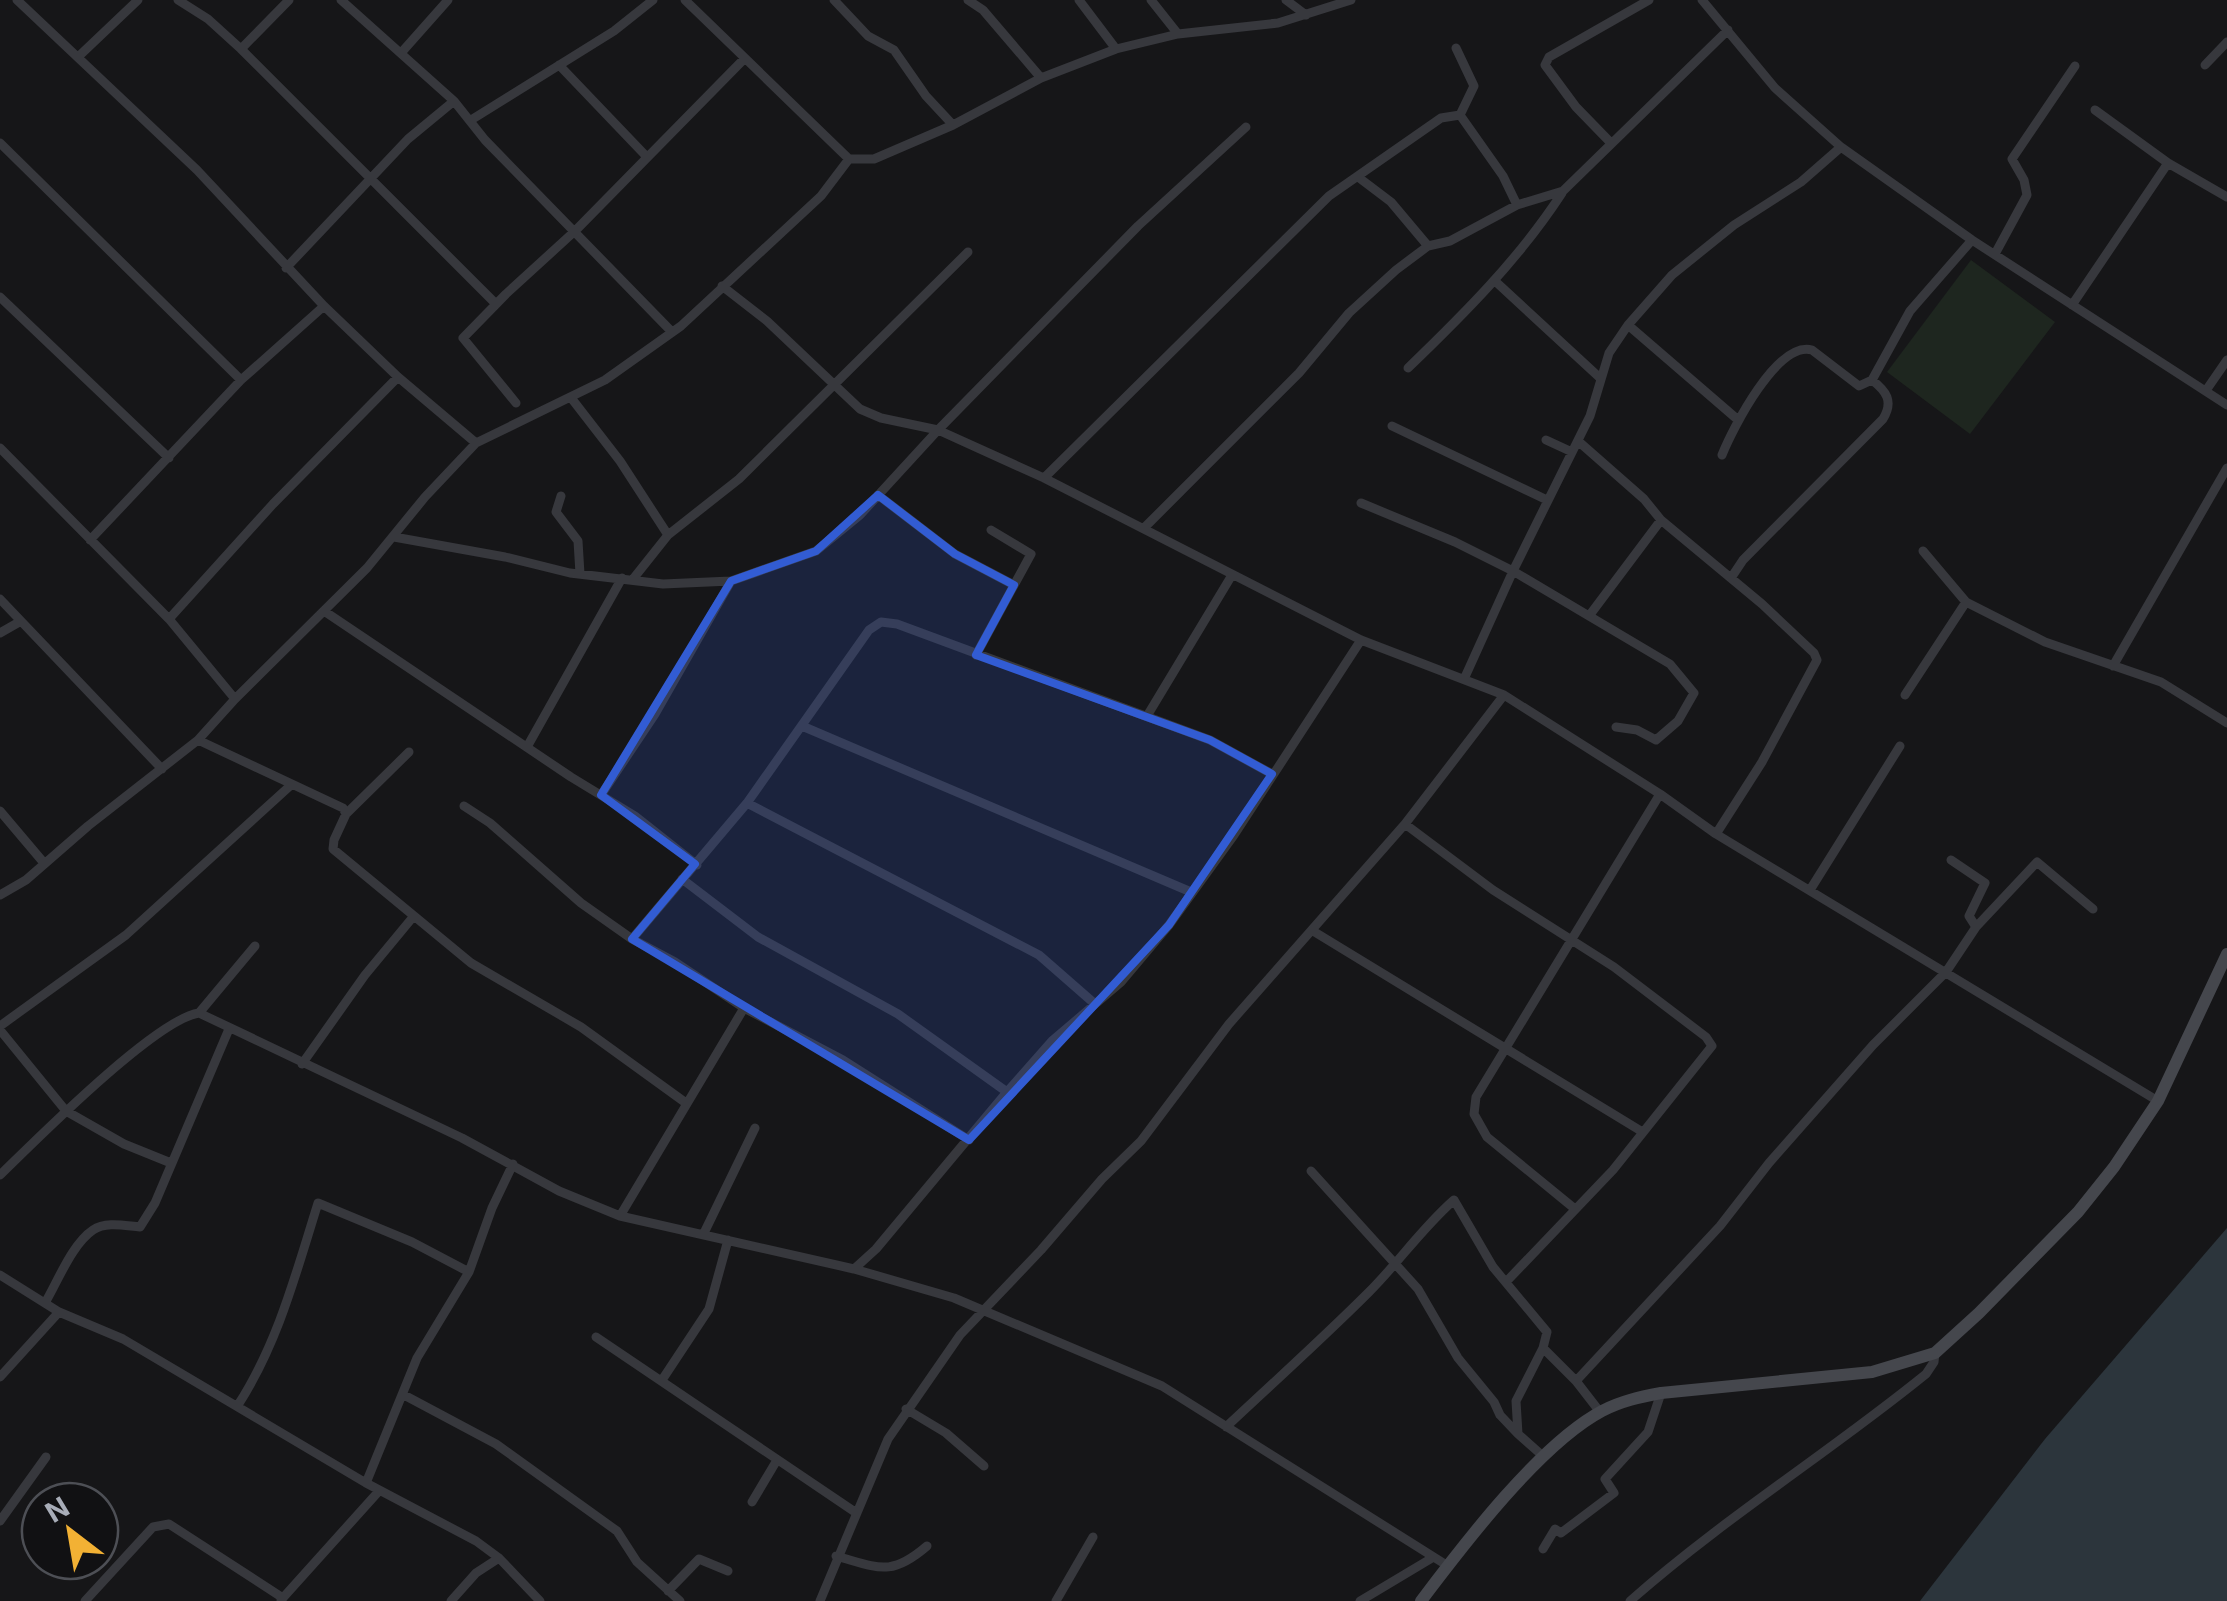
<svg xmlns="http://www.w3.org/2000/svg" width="2227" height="1601" font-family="Inter,sans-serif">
	<rect width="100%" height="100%" fill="#161618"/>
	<path fill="#1e261f" d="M1971,260L2055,322L1970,434L1887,372Z"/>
	<path fill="#2c353c" d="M2227,1228V1601H1920L2045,1439Z"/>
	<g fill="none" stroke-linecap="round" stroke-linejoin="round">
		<path stroke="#37383d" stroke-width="9" d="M17,0L197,170L324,306L398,377L476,443
			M178,0L208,19L241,49L496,304
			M341,0L454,101L485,140L672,332
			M685,0L849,159H874L953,125L1041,78L1116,49L1178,34L1278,23L1351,0
			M834,0L868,36L894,50L926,96L953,125
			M968,0L983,10L1041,78
			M1079,0L1116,49
			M1151,0L1178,34
			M1286,0L1306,15
			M1702,0L1775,88L1841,147L1972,240L2227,405
			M1456,48L1474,86L1460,115
			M241,49L289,0
			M401,53L448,0
			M78,57L138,0
			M559,65L646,156
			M2205,65L2227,42
			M2095,110L2168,163L2227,197
			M471,120L614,31L653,0
			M0,143L241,380
			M1611,143L1576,107L1545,65L1549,57L1649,0
			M1358,177L1391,202L1428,246
			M1995,254L2027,195L2024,180L2012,159L2075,66
			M286,268L408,139L454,101
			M1495,281L1599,377
			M722,286L767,321L860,409L881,418L938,430L1044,478L1361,640L1504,695L1660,794L1716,834L2158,1101
			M0,297L169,458
			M2072,305L2168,163
			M1628,325L1737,419
			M1408,368C1465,313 1519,259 1562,193
			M2207,389L2227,360
			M572,399L620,461L668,535L739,479L968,252
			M516,403L463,338L506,294L576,230L744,59
			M1392,426L1547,500
			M1546,440L1572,452
			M1578,441L1644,499L1661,520L1762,604L1814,653L1817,660L1762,762L1716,834
			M0,448L169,619L235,699
			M1722,455C1733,428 1777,341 1812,350L1859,386L1872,380L1910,311L1972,240
			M1044,478L1329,196L1441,118L1460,115L1503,176L1517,205
			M878,495L955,554L1014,585
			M561,496L556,512L578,541L580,574
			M1361,503L1455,542L1513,571L1670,664L1694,693L1678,721L1656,740L1637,730L1616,727
			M1144,528L1299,373L1349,313L1396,270L1428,246L1450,241L1517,205L1563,191L1728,30
			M394,537L505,557L570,573L663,584L731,581L816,551L860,515L938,430L1138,226L1246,127
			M90,540L241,380L324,306
			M1923,551L1966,602L2045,642L2161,682L2227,723
			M1731,578L1743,560L1883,419C1894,401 1886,391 1872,380
			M633,579L668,535
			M0,599L162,769
			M324,611L571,777L635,816L697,865
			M1589,616L1661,520
			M169,619L273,504L398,377
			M0,633L21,621
			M976,655L1031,554L991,530
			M2113,666L2227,468
			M1465,677L1513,571L1590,416L1609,353L1628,325L1672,275L1734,225L1801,182L1841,147
			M1905,695L1966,602
			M1147,716L1232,575
			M802,726L1191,892
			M198,740L343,808L346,814L334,840L333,849L471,963L581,1027L686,1103
			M527,747L622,578
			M601,795L655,714L731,581
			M747,803L1039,955L1095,1004
			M464,806L490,823L581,903L632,939L675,962L744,1008L843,1060L969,1140
			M0,811L44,863
			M346,814L409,752
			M1405,824L1493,890L1614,967L1706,1037L1712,1046L1613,1170L1506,1282
			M1951,860L1985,883L1969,916L1976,927
			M682,879L758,937L898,1014L1007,1092
			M1810,890L1900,746
			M0,895L26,880L88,826L198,740L235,699L367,568L425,497L476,443L605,380L681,326L821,196L849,159
			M1313,931L1641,1131
			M632,939L747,803L869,630L881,622L897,624L1210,740L1272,774
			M199,1013L255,946
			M0,1026L126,935L291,785
			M0,1030L66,1111L124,1144L171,1163
			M302,1064L365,975L413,917
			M1311,1171L1418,1289L1458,1358L1494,1402L1500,1415L1518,1434
			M0,1175C36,1140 156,1019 199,1013L462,1138L559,1191L620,1216L854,1269L954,1298L1162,1386L1448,1566
			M1575,1209L1487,1137L1474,1114L1476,1097L1660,794
			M620,1216L744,1008
			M704,1233L755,1128
			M854,1269L876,1249L1007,1092L1052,1041L1121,982L1169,925L1234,835L1361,640
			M0,1275L59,1312L123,1339L366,1483L476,1541L499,1558L540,1601
			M45,1303C58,1281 72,1244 93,1230C106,1221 126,1226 140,1227L155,1203L229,1029
			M596,1337L855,1512
			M1543,1348L1516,1401L1518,1434L1544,1457
			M0,1377L59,1312
			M662,1380L709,1309L728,1240
			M1576,1381L1720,1226L1769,1163L1873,1045L1946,972L1976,927L2037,862L2093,909
			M404,1395L496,1444L617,1531L637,1562L680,1601
			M238,1405C278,1343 296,1273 318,1203L412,1242L469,1272
			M906,1409L946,1433L984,1466
			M1226,1427C1274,1382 1323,1338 1369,1292C1399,1262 1422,1228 1454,1200L1493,1267L1547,1332L1543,1348L1576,1381L1600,1412
			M366,1483L417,1358L469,1272L492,1208L513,1164
			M752,1502L777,1460
			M0,1521L46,1457
			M1543,1549L1555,1529L1561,1533L1614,1493L1605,1479L1648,1432L1661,1393
			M836,1556C879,1568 891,1577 927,1546
			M668,1591L699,1559L728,1571
			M281,1600L379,1491
			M85,1601L153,1527L169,1524L283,1598
			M451,1601L476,1573L499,1558
			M820,1601L888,1439L960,1335L1041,1250L1102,1179L1141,1141L1229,1024L1405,824L1504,695
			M1056,1601L1093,1537
			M1360,1601L1432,1558
			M1630,1601C1724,1518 1830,1452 1926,1374L1934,1362L1935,1353"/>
		<path stroke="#45474d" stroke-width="12" d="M1421,1601C1464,1544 1540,1444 1602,1411C1621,1401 1640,1397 1661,1393L1872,1372L1935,1353L1979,1313L2078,1212L2114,1167L2158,1101L2227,954"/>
	</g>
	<path fill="#325cd3" fill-opacity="0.2" stroke="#325cd3" stroke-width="8" stroke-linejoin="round" d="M878,495L955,554L1014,585L976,655L1210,740L1272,774L1169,925L969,1140L632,939L695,864L601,795L731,581L816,551Z"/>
	<g transform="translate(70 1531) rotate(329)"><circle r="48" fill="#111113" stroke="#4d4f55" stroke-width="2.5"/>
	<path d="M0-8L18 38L0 25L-18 38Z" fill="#f2b134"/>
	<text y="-15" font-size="28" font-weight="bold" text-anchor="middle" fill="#a8adb8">N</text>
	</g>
</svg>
